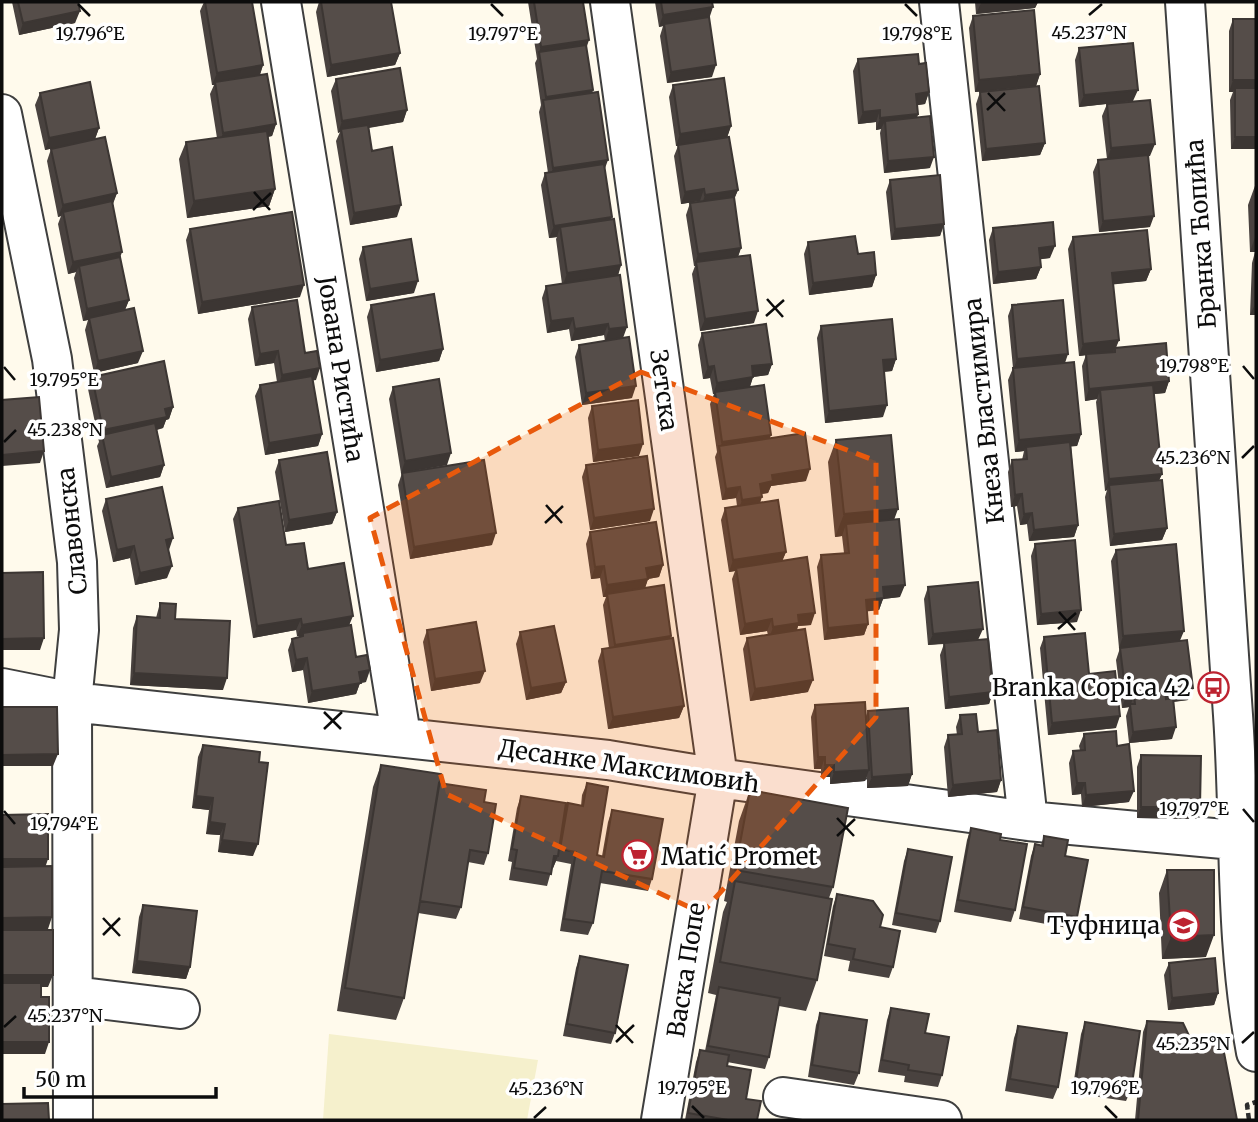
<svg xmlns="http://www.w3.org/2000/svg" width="1258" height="1122" font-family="Merriweather,serif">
	<rect width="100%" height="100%" fill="#fffaec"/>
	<path fill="#f5f0cc" d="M329,1034L538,1060L527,1120H323Z"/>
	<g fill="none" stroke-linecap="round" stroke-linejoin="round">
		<defs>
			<path id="minor" d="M281,2L401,735
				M610,2L718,778L661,1120
				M939,2L1028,821
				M1185,2C1201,239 1217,477 1233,715C1241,831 1234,935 1256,1052
				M2,114L52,359L77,562L79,630L72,702L73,1120
				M2,688L72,702L608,760L718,778L1028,821L1256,842
				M74,996L180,1009
				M783,1097L942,1120"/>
		</defs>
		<use href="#minor" stroke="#3f3f3f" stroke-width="42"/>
		<path stroke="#2e2e2e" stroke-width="4.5" stroke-dasharray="7 3.5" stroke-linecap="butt" d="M1249,1120L1247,1105L1256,1102"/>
		<use href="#minor" stroke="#fff" stroke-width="38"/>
	</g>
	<path fill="#49423f" d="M12,2H78L75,23L19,35Z
		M204,2H252L263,65L260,75L276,124L272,136L268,137L275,189L269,206L187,218L179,159L186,142L217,138L210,94L214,85H212L200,11Z
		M319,2H391L400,53L395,65L327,77L316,12Z
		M528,2H583L586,47L593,90L592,93L604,170L612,217L611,219L621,265L618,276L623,338L632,398L582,405L575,357L579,345L605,341L604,335L571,341L569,329L547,333L542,298L546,286L562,284L556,239L557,237L549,238L541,185L545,173H548L539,112L541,105L535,63L537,59Z
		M655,2H712L709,17L712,77L667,83L660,36L663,26L659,27Z
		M975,2H1038L1035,8L976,14Z
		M973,16L1040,74L1036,86L975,92L969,28Z
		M1233,19L1256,149H1231L1230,100L1233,92H1229V31Z
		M1079,48L1133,101L1079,107L1075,60Z
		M858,59L919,64L929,92L925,104L917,105L918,114L917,118L930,168L884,173L880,133L881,129L876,130V122L858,124L853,71Z
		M336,79L407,110L403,122L369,128L372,151L397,217L350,225L336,141L340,132L338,133L331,91Z
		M673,85L731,126L727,137L738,190L734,199L741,248L738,256L754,323L700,331L692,274L695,266H694L686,215L690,203L700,201L681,204L674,156L678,146H676L669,97Z
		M980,92L1045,143L1040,155L982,161L976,104Z
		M40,93L99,128L95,139L45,150L35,105Z
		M1107,104L1150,156H1148L1150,227L1099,232L1093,172L1098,160L1107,159L1102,116Z
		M51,149L117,193L113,204L120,258L129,300L125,310L138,363L94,373L85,330L88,320L83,321L74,278L76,272L68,274L58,224L61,216L58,217L47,161Z
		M890,180L944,224L940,236L891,240L886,192Z
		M1256,183V315H1250L1252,263L1255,252H1250L1248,205Z
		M993,228L1050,258L1040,259L1041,267L1036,279L993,284L989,240Z
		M190,229L300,297L198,314L186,240Z
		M1073,237L1151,269L1146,281L1113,284L1119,340L1116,348L1169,381L1165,393L1154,394L1162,474L1159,480L1167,528L1162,540L1110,546L1105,497L1107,490L1105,491L1096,402L1097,399L1085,401L1082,366L1086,355L1079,356L1068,249Z
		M808,242L858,254L876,275L872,287L809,295L804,254Z
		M363,247L414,293L366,301L359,259Z
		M371,305L443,349L439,361L376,372L367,317Z
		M1012,305L1065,363L1081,434L1077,446H1071L1078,525L1074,537L1029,541L1027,524L1020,525L1017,506L1011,507L1008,472L1012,460H1022L1024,451L1015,452L1008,380L1013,368L1008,316Z
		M252,307L305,353L316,380H313L322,434L318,446L265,455L255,396L260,385L277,382L274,363L255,366L248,319Z
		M821,326L896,359L892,371L884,372L883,417L825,423L817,338Z
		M702,333L772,364L768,375L753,377L750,387L770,438L806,481L771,486L768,493L761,494L760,503L786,552L782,561L811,625L798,626L797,630L808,692L750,701L743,649L747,638L768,635L767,631L740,635L732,579L735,571L729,572L721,520L725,508L737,506L736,498L722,500L715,457L717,452L710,404L714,394H713L710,378L703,379L698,345Z
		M92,377L173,407L169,419L166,420L163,428L157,430L164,465L160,477L106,488L97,446L99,442L88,389Z
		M393,387L447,465L401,473L389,399Z
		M592,406L639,456L593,462L588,418Z
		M836,440L894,520L900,597L883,599L879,610L867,611L868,624L864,635L824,640L817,567L821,555L844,553L842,536L835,537L828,462Z
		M279,460L337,512L332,524L285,532L275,472Z
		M586,465L650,521L590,530L582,477Z
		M402,473L492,545L410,559L398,485Z
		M106,499L169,550L167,578L135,585L130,558L113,562L102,511Z
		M238,508L286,545L308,569L349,625L356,657L366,682L360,683L356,694L308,703L303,670L292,672L288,650L292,639L301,637L302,636H297L296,630L253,638L233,519Z
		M590,532L663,565L659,577L648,579L645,588L671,636L670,639L684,706L679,718L608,729L598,661L602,649L609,648L603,605L606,597H603L600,578L591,579L586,544Z
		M1035,544L1077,622L1037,625L1031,556Z
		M1116,550L1180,641L1188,700L1174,702L1172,739L1129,743L1126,716L1129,707L1122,708L1116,660L1120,648H1119L1111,561Z
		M928,587L979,640L993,692L989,704L945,709L940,655L944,644L928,645L924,599Z
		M160,603L175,619L223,690L130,685L133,628L137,616L156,618Z
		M427,630L480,683L431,691L423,642Z
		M520,632L566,682L561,693L526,700L516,644Z
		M1044,637L1089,674L1116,728L1048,735L1040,648Z
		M815,705L866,716L868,711L912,774L908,786L867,788V777L865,781L830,784V777H821V769H814L811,717Z
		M960,715L978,732L1001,780L997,792L948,797L944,747L948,735H957L956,727Z
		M1084,734L1117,746L1129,802L1082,807L1081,794L1072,795L1069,763L1073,751L1080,750L1079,746Z
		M203,745L259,762L253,856L218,852L220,835L206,834L209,810L192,808L198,757Z
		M1141,755L1200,807L1196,819L1137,818V767Z
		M381,765L439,783L484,802L488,853L484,865L468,862L461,907L456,919L418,913L404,998L396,1020L337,1011L373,787Z
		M587,783L597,855L602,856L608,822L612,810L652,879L648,891L600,883L593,923L588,935L560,931L571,864L556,861L553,868H552L547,886L509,880L512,862L508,861L517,808L521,796L565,813L568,803L581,806L582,795Z
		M750,790L833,887L829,898L817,980L806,1011L779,1006L769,1057L765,1069L727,1062V1066L757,1120H685L696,1062L700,1050L705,1051L716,995L708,993L723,912L727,902L724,901L739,821Z
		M971,828L1000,840L1015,910L1011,922L954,912L967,840Z
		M1044,836L1065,856L1077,917L1073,929L1019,919L1031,856L1035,844L1041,845Z
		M908,849L940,921L936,933L892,925L904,861Z
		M1167,870L1206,957L1162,959L1159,893Z
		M837,894L880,927L893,967L889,978L848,971L850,961L824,956L833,906Z
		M143,905L190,967L186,979L132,973L139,917Z
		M580,956L615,1033L611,1044L563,1036L576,968Z
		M1169,963L1218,993L1214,1005L1168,1010L1164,975Z
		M891,1008L942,1075L938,1087L904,1082L905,1076L878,1072L887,1020Z
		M820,1013L859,1073L854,1085L808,1077L816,1025Z
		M1147,1021L1192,1042L1237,1120H1135L1143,1032Z
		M1085,1022L1131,1090L1126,1101L1072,1093L1081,1034Z
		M1018,1026L1058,1087L1053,1099L1005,1091L1014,1038Z"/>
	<path fill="#3c3633" d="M989,2H1038L1035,8L976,14L981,3Z
		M713,7L709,19L664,24L663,26L659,27L663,15Z
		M80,11L75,23L19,35L23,23Z
		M589,40L585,52H539L536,59L541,47Z
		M400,53L395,65L327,77L331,65Z
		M263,65L259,77L215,82L214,85H212L217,73Z
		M716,65L712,77L667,83L671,72Z
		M1040,74L1036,86L975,92L979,80Z
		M1233,80H1256V91L1235,88L1233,92H1229Z
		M593,90L588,102L544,104L546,97Z
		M1138,90L1133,101L1079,107L1084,95Z
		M929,92L925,104L912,106L916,94Z
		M407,110L403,122L341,132V129L340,132L338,133L342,121Z
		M880,110L876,122L858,124L863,112Z
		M918,114L914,126L885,121L881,129L876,130L880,118Z
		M276,124L272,136L219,144L223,133Z
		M731,126L727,138L676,146L680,134Z
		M99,128L95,139L45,150L49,138Z
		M1235,137H1256V149H1231Z
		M1045,143L1040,155L982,161L986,149Z
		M1155,144L1150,156L1107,160L1111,148Z
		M934,157L930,168L884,173L888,161Z
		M608,160L604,171L549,180L553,168Z
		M275,189L269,206L187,218L194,201Z
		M704,189L700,201L681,204L685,192Z
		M738,190L733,202L701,207L705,195Z
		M117,193L112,205L63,212L61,216L58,217L63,205Z
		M401,205L397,217L350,225L354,213Z
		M1154,216L1150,227L1099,232L1103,221Z
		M612,217L607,229L560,227L557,237L549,238L554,226Z
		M944,224L940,236L891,240L895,229Z
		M1256,234V252H1250Z
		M1055,246L1050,258L1035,260L1039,248Z
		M741,248L737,260L696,262L694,266L698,254Z
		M122,252L118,264L79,266L76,272L68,274L73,262Z
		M621,265L617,277L563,285L567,273Z
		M1041,267L1036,279L993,284L998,272Z
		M1151,269L1146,281L1108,285L1112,273Z
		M876,275L872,287L809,295L813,283Z
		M418,281L414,293L366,301L370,289Z
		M304,285L300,297L198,314L202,302Z
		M129,300L124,312L83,321L87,309Z
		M1256,303V315H1250L1255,304Z
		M758,311L754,323L700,331L705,319Z
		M573,318L569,329L547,333L551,321Z
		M608,324L604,335L571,341L575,329Z
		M627,327L623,338L605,341L609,329Z
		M1119,340L1113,352L1079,356L1083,344Z
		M443,349L439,361L376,372L380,360Z
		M143,351L138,363L94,373L98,361Z
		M278,351L274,363L255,366L260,354Z
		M1068,354L1064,366L1013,371L1017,359Z
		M896,359L892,371L878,372L883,360Z
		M772,364L768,375L753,377L749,389L713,394L717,383L752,366Z
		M714,366L710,378L703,379L708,367Z
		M320,368L316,380L278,386L282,375Z
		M1169,381L1165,393L1101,399L1100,390L1097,399L1085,401L1089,389Z
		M636,386L632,398L582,405L586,393Z
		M887,405L883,417L825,423L829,411Z
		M173,407L169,419L166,420L163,428L103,441L102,435L103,430Z
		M322,434L318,446L265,455L269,443Z
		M1081,434L1077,446L1026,451V447L1024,451L1015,452L1019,440Z
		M771,435L767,447L720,448L722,442Z
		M643,444L639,456L593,462L598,450Z
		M44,451L40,463L2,466V455Z
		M451,453L447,465L401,473L405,461Z
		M164,465L160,477L106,488L111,477Z
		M810,469L806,481L771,486L768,493L755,495L760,484L772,475Z
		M1162,474L1157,485H1109L1107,490L1105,491L1109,479Z
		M740,487L736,498L722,500L726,489Z
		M1022,494L1017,506L1011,507L1015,495Z
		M762,497L758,509L738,512L742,500Z
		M654,509L650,521L590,530L594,518Z
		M898,509L890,531L846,524L842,536L835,537L844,514Z
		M337,512L332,524L285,532L289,520Z
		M1032,513L1027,524L1020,525L1024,514Z
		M1078,525L1074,537L1029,541L1034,530Z
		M1167,528L1162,540L1110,546L1114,534Z
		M496,533L492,545L410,559L414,547Z
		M173,538L169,550L161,551L166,540Z
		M134,546L130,558L113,562L117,550Z
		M786,552L781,564L736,568L735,571L729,572L733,560Z
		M663,565L659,577L642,580L646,568Z
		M172,566L167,578L135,585L140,573Z
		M604,566L600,578L591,579L595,567Z
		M648,579L644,591L607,594L606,597H603L607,585Z
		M905,585L900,597L883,599L879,610L862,612L866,600L883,587Z
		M1081,610L1077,622L1037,625L1041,614Z
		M815,613L811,625L798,626L795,635L769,639L773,627L798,615Z
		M353,616L348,628L303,633L302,636H297L302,625Z
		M301,619L296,630L253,638L257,626Z
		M772,619L767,631L740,635L745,624Z
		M868,624L864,635L824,640L828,628Z
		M983,629L978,640L928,645L933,634Z
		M1184,631L1179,643L1119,648L1123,636Z
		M671,636L667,648L610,656L615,645Z
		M44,638L40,650H2V639Z
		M307,658L303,670L292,672L296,660Z
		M370,670L366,682L360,683L356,694L308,703L312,691L359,672Z
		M485,671L480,683L431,691L435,679Z
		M134,673L227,678L223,690L130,685Z
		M813,680L808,692L750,701L755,689Z
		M566,682L561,693L526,700L531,688Z
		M1193,688L1188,700L1161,703L1165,691Z
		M993,692L989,704L945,709L949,697Z
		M1134,695L1130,707L1122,708L1126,696Z
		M684,706L679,718L608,729L613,717Z
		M1120,716L1116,728L1048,735L1052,723Z
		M1176,727L1172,739L1129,743L1133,732Z
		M58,754L53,766H2V755Z
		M818,757H825L821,769H814Z
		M825,765H834L830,777H821Z
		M869,770L865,781L830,784L834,772Z
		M912,774L908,786L867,788L872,777Z
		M1001,780L997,792L948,797L953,785Z
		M1077,783H1085L1081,794L1072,795Z
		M1134,791L1129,802L1082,807L1086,795Z
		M196,796L213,798L209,810L192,808Z
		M1141,807H1200L1196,819L1137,818Z
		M210,822L225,824L220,835L206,834Z
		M222,840L258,844L253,856L218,852Z
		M554,856H558L553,868H550Z
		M2,859H48L44,871H2Z
		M52,917L48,929H2V918Z
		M1214,935L1206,957L1162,959L1171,937Z
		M137,961L190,967L186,979L132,973Z
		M2,975H53L48,987H2Z
		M1218,993L1214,1005L1168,1010L1172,998Z
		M2,1042H49L45,1054H2Z"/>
	<path fill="#554d49" stroke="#3c3633" stroke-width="2" d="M18,2H78L80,11L23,23Z
		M205,2H252L263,65L217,73Z
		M321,2H391L400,53L331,65Z
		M534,2H583L589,40L541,47Z
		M661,2H712L713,7L663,15Z
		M1034,10L1040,74L979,80L973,16Z
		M709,17L716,65L671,72L664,24Z
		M1233,19H1256V80H1233Z
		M1133,43L1138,90L1084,95L1079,48Z
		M586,45L593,90L546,97L539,52Z
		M918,54L919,64L926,63L929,92L916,94L918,114L880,118V110L863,112L858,59Z
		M400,68L407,110L342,121L336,79Z
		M267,74L276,124L223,133L215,82Z
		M724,78L731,126L680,134L673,85Z
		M90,82L99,128L49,138L40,93Z
		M1039,86L1045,143L986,149L980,92Z
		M1235,88H1256V137H1235Z
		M598,92L608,160L553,168L543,100Z
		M1150,100L1155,144L1111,148L1107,104Z
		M930,116L934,157L888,161L885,121Z
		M368,125L372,151L392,147L401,205L354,213L341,129Z
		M267,131L275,189L194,201L186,142Z
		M105,137L117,193L63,205L51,149Z
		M729,137L738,190L705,195L704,189L685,192L678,145Z
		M1148,155L1154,216L1103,221L1098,160Z
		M604,164L612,217L554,226L545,173Z
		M940,175L944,224L895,229L890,180Z
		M734,197L741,248L698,254L690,203Z
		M112,201L122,252L73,262L63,212Z
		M292,212L304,285L202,302L190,229Z
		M614,219L621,265L567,273L560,227Z
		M1053,222L1055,246L1039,248L1041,267L998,272L993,228Z
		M1147,230L1151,269L1112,273L1119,340L1083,344L1073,237Z
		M855,236L858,254L874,252L876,275L813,283L808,242Z
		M411,239L418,281L370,289L363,247Z
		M1256,251V303L1255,304Z
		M750,255L758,311L705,319L696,262Z
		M120,257L129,300L87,309L79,266Z
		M620,275L627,327L609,329L608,324L575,329L573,318L551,321L546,286Z
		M434,294L443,349L380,360L371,305Z
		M297,300L305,353L317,351L320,368L282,375L278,351L260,354L252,307Z
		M1063,300L1068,354L1017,359L1012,305Z
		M134,308L143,351L98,361L89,318Z
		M892,319L896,359L883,360L887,405L829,411L821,326Z
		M766,324L772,364L752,366L753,377L717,383L714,366L708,367L702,333Z
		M629,337L636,386L586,393L579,345Z
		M1166,343L1169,381L1089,389L1086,354L1115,352V348Z
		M164,361L173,407L165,409L167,417L103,430L92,377Z
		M1074,362L1081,434L1019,440L1013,368Z
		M312,376L322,434L269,443L260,385Z
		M439,379L451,453L405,461L393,387Z
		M764,385L771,435L722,442L715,392Z
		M1153,385L1162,474L1109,479L1100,390Z
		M39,397L44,451L2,455V400Z
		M638,400L643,444L598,450L592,406Z
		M155,423L164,465L111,477L102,435Z
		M805,433L810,469L772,475L773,481L760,484L762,497L742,500L740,487L726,489L719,446Z
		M891,435L898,509L844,514L836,440Z
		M1070,442L1078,525L1034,530L1032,513L1024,514L1022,494L1015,495L1012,460L1027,459L1026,447Z
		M327,452L337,512L289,520L279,460Z
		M647,456L654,509L594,518L586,465Z
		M484,460L496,533L414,547L402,473Z
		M1162,480L1167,528L1114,534L1109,485Z
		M162,487L173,538L166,540L172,566L140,573L134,546L117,550L106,499Z
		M778,500L786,552L733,560L725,508Z
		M279,501L286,545L304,543L308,569L344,563L353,616L302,625L301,619L257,626L238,508Z
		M899,519L905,585L883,587L884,598L866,600L868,624L828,628L821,555L849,553L846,524Z
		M656,522L663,565L646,568L648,579L607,585L604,566L595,567L590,532Z
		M1075,540L1081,610L1041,614L1035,544Z
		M1176,544L1184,631L1123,636L1116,550Z
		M807,557L815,613L798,615L799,623L773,627L772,619L745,624L736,568Z
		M43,572L44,638L2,639V573Z
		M978,582L983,629L933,634L928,587Z
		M664,585L671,636L615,645L607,594Z
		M160,603L176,604L175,619L230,621L227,678L134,673L137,616L160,618Z
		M476,622L485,671L435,679L427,630Z
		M351,625L356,657L367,655L370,670L359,672L361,683L312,691L307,658L296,660L292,639L303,636V633Z
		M554,626L566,682L531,688L520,632Z
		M805,629L813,680L755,689L747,638Z
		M1085,633L1089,674L1115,671L1120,716L1052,723L1044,637Z
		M673,638L684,706L613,717L602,649Z
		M988,639L993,692L949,697L944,643Z
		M1187,640L1193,688L1165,691L1166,699L1173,698L1176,727L1133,732L1130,704H1135L1134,695L1126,696L1120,648Z
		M865,702L869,770L834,772V765H825V757H818L815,705Z
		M2,707H57L58,754L2,755Z
		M908,708L912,774L872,777L868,711Z
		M976,714L978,732L997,730L1001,780L953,785L948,735L962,734L960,715Z
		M1116,731L1117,746L1129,744L1134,791L1086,795L1085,783H1077L1073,751L1085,750L1084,734Z
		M203,745L260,752L259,762L268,763L258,844L222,840L225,824L210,822L213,798L196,796Z
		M1141,755L1201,756L1200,807H1141Z
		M381,765L441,774L404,998L345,988Z
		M439,783L486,790L484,802L496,804L488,853L470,850L461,907L420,901Z
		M587,783L608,787L597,855L604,857L612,810L663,819L652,879L602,871L593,923L564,919L576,852L560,849L568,803L583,806Z
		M750,790L848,808L833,887L735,870Z
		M521,796L566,803L558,856H554L551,874L514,868L517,850L512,849Z
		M48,814V859H2V815Z
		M971,828L1001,834L1000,840L1027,844L1015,910L958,900Z
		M1044,836L1068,840L1065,856L1088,860L1077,917L1023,907L1035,844L1043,846Z
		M908,849L952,857L940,921L896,913Z
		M52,866V917L2,918V867Z
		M1167,870H1214V935L1171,937Z
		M735,881L832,899L817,980L720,962Z
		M837,894L873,901L883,915L880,927L900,931L893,967L853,959L855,949L828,944Z
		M143,905L197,911L190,967L137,961Z
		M2,930H53V975H2Z
		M580,956L628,965L615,1033L567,1024Z
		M1215,958L1218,993L1172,998L1169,963Z
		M2,983H41V997H49V1042H2Z
		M719,987L780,998L769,1057L708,1046Z
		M891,1008L929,1014L925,1033L949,1037L942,1075L908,1070L909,1065L882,1060Z
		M820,1013L867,1020L859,1073L812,1065Z
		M1147,1021L1183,1023L1192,1042L1221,1037L1237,1120H1138Z
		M1085,1022L1140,1031L1131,1090L1076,1081Z
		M1018,1026L1067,1033L1058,1087L1010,1079Z
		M700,1050L729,1055L727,1066L751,1070L746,1099L761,1101L757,1120H728L688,1113Z
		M48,1103L49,1120H2V1104Z"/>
	<path fill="#e8590c" fill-opacity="0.2" stroke="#e8590c" stroke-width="5" stroke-dasharray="14 9" stroke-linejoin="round" d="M641,372L876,461V717L702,913L446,794L370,518Z"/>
	<path fill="none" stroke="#0c0c0c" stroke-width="2.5" d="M78,4L90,16M491,4L503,16M905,4L917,16M1089,15L1102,4M988,93L1005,111M987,110L1005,93M254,192L270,210M253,210L271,193M767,299L783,317M766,316L784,300M1243,366L1254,379M4,367L15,380M4,442L16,430M1242,458L1254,446M546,505L562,523M545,523L563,506M1059,612L1075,630M1058,629L1076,613M324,712L341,729M324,729L342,712M1243,809L1254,822M4,811L15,824M837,818L854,836M837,836L855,819M103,918L120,936M103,935L120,918M616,1025L633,1043M4,1027L16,1016M616,1042L634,1025M1242,1043L1254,1032M692,1106L704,1118M1105,1106L1117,1118M534,1118L546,1107"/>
	<defs>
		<symbol id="bus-ring" viewBox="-11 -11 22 22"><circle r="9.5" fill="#fff" stroke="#bd2330" stroke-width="1.5"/><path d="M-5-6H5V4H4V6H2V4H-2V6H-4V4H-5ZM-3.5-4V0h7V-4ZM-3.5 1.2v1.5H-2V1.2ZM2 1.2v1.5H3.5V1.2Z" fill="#bd2330"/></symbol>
		<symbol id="supermarket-ring" viewBox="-11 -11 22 22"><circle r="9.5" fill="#fff" stroke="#bd2330" stroke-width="1.5"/><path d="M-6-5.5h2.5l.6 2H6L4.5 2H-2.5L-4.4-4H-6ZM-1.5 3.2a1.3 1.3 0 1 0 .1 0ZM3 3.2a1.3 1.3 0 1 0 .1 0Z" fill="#bd2330"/></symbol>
		<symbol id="school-ring" viewBox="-11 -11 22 22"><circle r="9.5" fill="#fff" stroke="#bd2330" stroke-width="1.5"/><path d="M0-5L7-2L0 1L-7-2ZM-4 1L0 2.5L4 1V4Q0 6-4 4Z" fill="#bd2330"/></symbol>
	</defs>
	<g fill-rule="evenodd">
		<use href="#bus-ring" x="1196" y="670" width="35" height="35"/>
		<use href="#supermarket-ring" x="620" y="838" width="35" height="35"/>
		<use href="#school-ring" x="1166" y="908" width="35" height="35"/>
	</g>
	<g text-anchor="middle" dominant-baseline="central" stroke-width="7" stroke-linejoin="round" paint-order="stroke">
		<g font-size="24" fill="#0c0c0c" stroke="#fff">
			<text transform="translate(1201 234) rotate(-94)">Бранка Ћопића</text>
			<text transform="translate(341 369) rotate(81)">Јована Ристића</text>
			<text transform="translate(664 390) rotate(82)">Зетска</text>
			<text transform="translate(984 411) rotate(-96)">Кнеза Властимира</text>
			<text transform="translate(72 531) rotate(-96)">Славонска</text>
			<text transform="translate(629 766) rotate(8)">Десанке Максимовић</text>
			<text transform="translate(686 970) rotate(-81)">Васка Попе</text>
		</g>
		<g font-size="24" fill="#0c0c0c" stroke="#fff" text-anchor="end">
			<text x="1191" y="687">Branka Copica 42</text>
			<text x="661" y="856" text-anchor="start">Matić Promet</text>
			<text x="1160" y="925">Туфница</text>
		</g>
	</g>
	<g font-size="18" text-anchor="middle" fill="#0c0c0c" stroke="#fff" stroke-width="7" stroke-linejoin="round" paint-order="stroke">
		<text x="1089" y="39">45.237°N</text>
		<text x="90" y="40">19.796°E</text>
		<text x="503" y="40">19.797°E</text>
		<text x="917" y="40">19.798°E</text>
		<text x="1194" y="372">19.798°E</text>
		<text x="64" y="386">19.795°E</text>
		<text x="65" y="436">45.238°N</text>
		<text x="1193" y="464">45.236°N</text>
		<text x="1194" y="815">19.797°E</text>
		<text x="64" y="830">19.794°E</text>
		<text x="65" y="1022">45.237°N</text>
		<text x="1193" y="1050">45.235°N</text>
		<text x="692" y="1094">19.795°E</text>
		<text x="1105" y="1094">19.796°E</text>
		<text x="546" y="1095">45.236°N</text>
	</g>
	<rect width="1258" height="1122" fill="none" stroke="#0c0c0c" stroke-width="7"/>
	<path d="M24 1087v10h192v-10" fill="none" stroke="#0c0c0c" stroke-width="3.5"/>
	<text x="35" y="1087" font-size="21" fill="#0c0c0c" stroke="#ffffff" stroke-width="5" paint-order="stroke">50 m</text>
</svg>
